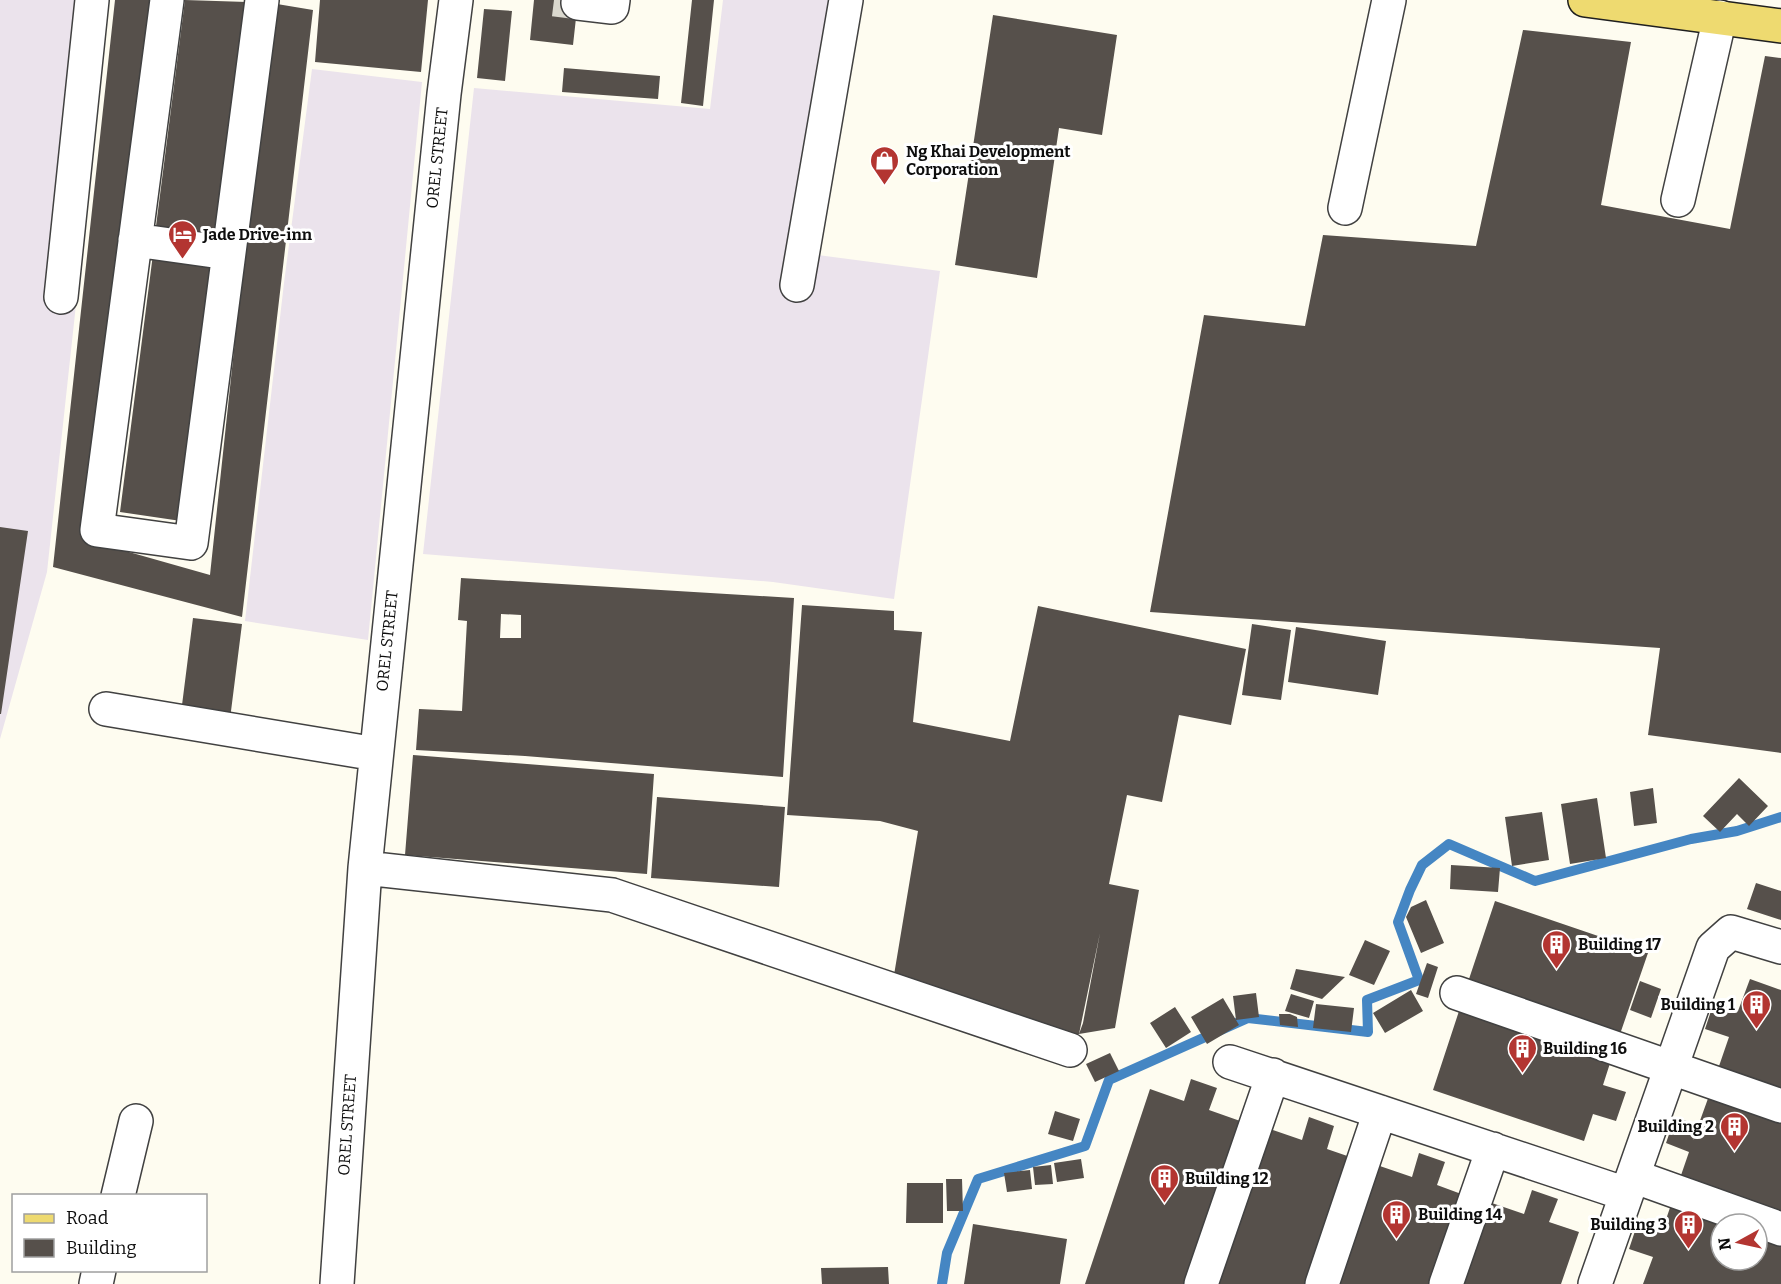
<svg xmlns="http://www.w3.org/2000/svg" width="1781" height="1284" font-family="Bitter,serif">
	<rect width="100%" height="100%" fill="#fefcf0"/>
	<path fill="#ebe3ec" d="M0,0H109L47,572L0,739Z
		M723,0H855L810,254L940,271L894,599L773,582L423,554L474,88L710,109Z
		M312,69L422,82L368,640L245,621L284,283Z"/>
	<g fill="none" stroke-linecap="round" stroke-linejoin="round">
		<path stroke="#4586c3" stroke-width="10" d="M942,1284L947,1253L978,1179L1085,1146L1109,1080L1248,1018L1368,1032L1367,1000L1419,980L1398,922L1410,890L1422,865L1449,844L1535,881L1691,839L1737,831L1781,817"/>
	</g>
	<path fill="#56504b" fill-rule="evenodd" d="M115,0H152L83,539L210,575L271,3L313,10L242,617L53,567Z
		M185,0L247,2L216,242L155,234Z
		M320,0H428L421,72L315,62Z
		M534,0H578L573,45L530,40Z
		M692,0H714L703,106L681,103Z
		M484,9L512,11L505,81L477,78Z
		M993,15L1117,35L1102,135L1059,128L1037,278L955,265Z
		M1523,30L1631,42L1601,205L1730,229L1765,56L1781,58V753L1648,735L1660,648L1150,612L1204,315L1305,326L1323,235L1476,246Z
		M564,68L660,76L658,99L562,92Z
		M153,254L215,262L181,521L120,512Z
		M0,527L28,531L1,714H0Z
		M461,578L794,598L783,777L525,756L416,750L419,709L462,711L467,621L458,620ZM501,614L521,615V638H500Z
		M802,605L894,611V630L922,632L913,722L1010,741L1038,606L1246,649L1231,725L1179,715L1162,802L1127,795L1109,884L1139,890L1115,1028L1079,1034L1083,1023L1100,933L1079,1034L1066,1041L893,981L918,831L880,821L787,815Z
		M193,618L242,624L230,719L181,713Z
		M1252,624L1291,630L1281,700L1242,695Z
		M1296,627L1386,641L1378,695L1288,682Z
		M413,755L654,774L647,874L405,855Z
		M1739,778L1768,806L1749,826L1737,814L1720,832L1703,816Z
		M1653,788L1657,823L1634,826L1630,792Z
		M657,797L785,807L779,887L651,878Z
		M1597,798L1606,858L1570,864L1561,804Z
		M1542,812L1549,860L1512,866L1505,817Z
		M1451,865L1500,868L1498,892L1450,889Z
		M1756,883L1781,891V920L1747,909Z
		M1426,900L1444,943L1421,953L1406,917L1411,907Z
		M1495,901L1648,953L1619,1037L1467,985Z
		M1365,940L1390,951L1374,985L1349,975Z
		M1427,963L1438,967L1428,998L1416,994Z
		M1296,969L1345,977L1322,999L1290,989Z
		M1750,979L1781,990V1092L1718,1069L1729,1037L1705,1029L1714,1002L1738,1011Z
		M1640,981L1661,989L1651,1018L1630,1010Z
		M1411,990L1423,1011L1385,1033L1373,1013Z
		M1256,993L1259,1017L1236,1020L1233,996Z
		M1291,994L1314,1001L1309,1018L1285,1011Z
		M1223,998L1239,1025L1207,1044L1191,1017Z
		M1316,1004L1354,1008L1351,1032L1313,1028Z
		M1461,1005L1612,1057L1603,1085L1626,1092L1616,1121L1593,1114L1584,1141L1433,1090Z
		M1175,1007L1191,1032L1166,1048L1150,1023Z
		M1279,1014H1290L1297,1017L1298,1027L1280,1025Z
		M1110,1053L1119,1071L1095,1082L1086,1064Z
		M1191,1079L1217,1088L1209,1110L1243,1122L1188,1284H1085L1150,1089L1184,1101Z
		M1710,1093L1781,1118V1221L1678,1184L1689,1152L1666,1143L1675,1117L1698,1125L1693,1140Z
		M1055,1111L1080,1119L1073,1141L1048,1134Z
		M1309,1117L1334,1126L1327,1149L1356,1159L1314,1284H1211L1264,1127L1302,1140Z
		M1419,1153L1445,1162L1437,1185L1464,1195L1433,1284H1330L1371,1163L1412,1177Z
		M1081,1159L1084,1178L1057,1182L1054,1163Z
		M1051,1165L1053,1184L1035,1185L1033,1167Z
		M1030,1170L1032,1189L1007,1192L1004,1173Z
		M946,1179H962L963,1211H947Z
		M907,1183H943V1223H906Z
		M1532,1190L1558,1199L1549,1222L1579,1232L1561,1284H1458L1486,1201L1524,1214Z
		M1673,1199L1721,1224V1260H1757V1229L1781,1237V1284H1643L1653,1257L1629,1249L1638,1222L1662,1231Z
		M973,1224L1067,1239L1060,1284H964Z
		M888,1267L889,1284H822L821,1268Z"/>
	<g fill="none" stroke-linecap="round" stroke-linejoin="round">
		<path stroke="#dad8ce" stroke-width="33" stroke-dasharray="33 16" stroke-linecap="butt" d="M554,0L578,3"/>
		<defs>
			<path id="minor" d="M167,0L97,530L191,543L262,0
				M578,3L612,7L613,0
				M1678,200L1720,17
				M1345,208L1389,0
				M135,240L228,253
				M797,285L846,0
				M61,297L92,0
				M106,709L376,754
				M365,868L612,895L1070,1050
				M1457,993L1781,1106
				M1230,1062L1626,1194
				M1633,1176L1781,1229
				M118,1196L136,1121
				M96,1284L99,1270
				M337,1284L365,868L444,94L456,0
				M1201,1284L1273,1075
				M1322,1284L1380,1112
				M1446,1284L1493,1149
				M1595,1284L1713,948L1731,932L1781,947"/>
			<path id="major" d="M1585,0L1781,26"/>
		</defs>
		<use href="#minor" stroke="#414141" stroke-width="36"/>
		<use href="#major" stroke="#1f1f1f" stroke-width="36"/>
		<use href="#minor" stroke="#fff" stroke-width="33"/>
		<use href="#major" stroke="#eeda70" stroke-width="33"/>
	</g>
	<defs>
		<symbol id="shop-pin" viewBox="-11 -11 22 30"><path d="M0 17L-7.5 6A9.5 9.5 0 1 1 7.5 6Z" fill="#b33531" stroke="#fff"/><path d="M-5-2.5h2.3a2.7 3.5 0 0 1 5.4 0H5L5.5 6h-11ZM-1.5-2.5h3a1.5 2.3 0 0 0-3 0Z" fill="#fff"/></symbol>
		<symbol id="hotel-pin" viewBox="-11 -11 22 30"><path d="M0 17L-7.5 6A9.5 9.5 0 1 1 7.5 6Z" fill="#b33531" stroke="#fff"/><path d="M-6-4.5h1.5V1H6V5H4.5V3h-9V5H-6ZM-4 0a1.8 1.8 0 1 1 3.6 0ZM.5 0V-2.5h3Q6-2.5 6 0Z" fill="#fff"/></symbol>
		<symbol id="building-pin" viewBox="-11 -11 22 30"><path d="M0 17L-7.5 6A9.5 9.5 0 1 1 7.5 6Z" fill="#b33531" stroke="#fff"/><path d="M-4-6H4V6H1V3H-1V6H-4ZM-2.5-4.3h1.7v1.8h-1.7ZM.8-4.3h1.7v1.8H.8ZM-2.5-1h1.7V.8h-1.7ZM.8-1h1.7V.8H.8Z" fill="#fff"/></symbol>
	</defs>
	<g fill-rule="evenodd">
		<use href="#shop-pin" x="868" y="144" width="33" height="45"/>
		<use href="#hotel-pin" x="166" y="218" width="33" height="45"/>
		<use href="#building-pin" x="1540" y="928" width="33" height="45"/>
		<use href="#building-pin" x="1740" y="988" width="33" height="45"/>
		<use href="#building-pin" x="1506" y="1032" width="33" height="45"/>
		<use href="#building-pin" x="1718" y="1110" width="33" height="45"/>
		<use href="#building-pin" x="1148" y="1162" width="33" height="45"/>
		<use href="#building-pin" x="1380" y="1198" width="33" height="45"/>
		<use href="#building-pin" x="1672" y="1208" width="33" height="45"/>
	</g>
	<g text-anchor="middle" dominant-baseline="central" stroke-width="6" stroke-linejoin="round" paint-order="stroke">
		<g font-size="16" font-weight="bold" fill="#0e0e0e" stroke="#fff" text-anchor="start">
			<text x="906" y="151">Ng Khai Development<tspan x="906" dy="18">Corporation</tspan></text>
			<text x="203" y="234">Jade Drive-inn</text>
			<text x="1578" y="944">Building 17</text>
			<text x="1735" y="1004" text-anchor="end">Building 1</text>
			<text x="1543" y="1048">Building 16</text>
			<text x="1714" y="1126" text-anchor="end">Building 2</text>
			<text x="1185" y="1178">Building 12</text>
			<text x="1418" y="1214">Building 14</text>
			<text x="1667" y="1224" text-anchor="end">Building 3</text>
		</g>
		<g font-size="16" fill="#0e0e0e" stroke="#fff">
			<text transform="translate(437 158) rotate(-84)">OREL STREET</text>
			<text transform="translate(387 641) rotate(-84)">OREL STREET</text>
			<text transform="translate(347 1125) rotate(-86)">OREL STREET</text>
		</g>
	</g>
	<rect x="12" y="1194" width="195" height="78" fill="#ffffff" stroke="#9f9f9f" stroke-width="1.5"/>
	<rect x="24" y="1214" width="30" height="9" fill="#eeda70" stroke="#9f9f9f" stroke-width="1.5"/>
	<text x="66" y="1224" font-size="18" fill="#0e0e0e">Road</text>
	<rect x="24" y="1239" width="30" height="18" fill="#56504b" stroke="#9f9f9f" stroke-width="1.5"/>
	<text x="66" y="1254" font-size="18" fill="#0e0e0e">Building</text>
	<g transform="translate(1739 1242) rotate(262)"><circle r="28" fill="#ffffff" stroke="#9f9f9f" stroke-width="1.5"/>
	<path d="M0-4.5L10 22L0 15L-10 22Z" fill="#b33531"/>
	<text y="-9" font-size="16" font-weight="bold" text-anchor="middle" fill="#0e0e0e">N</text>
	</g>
</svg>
